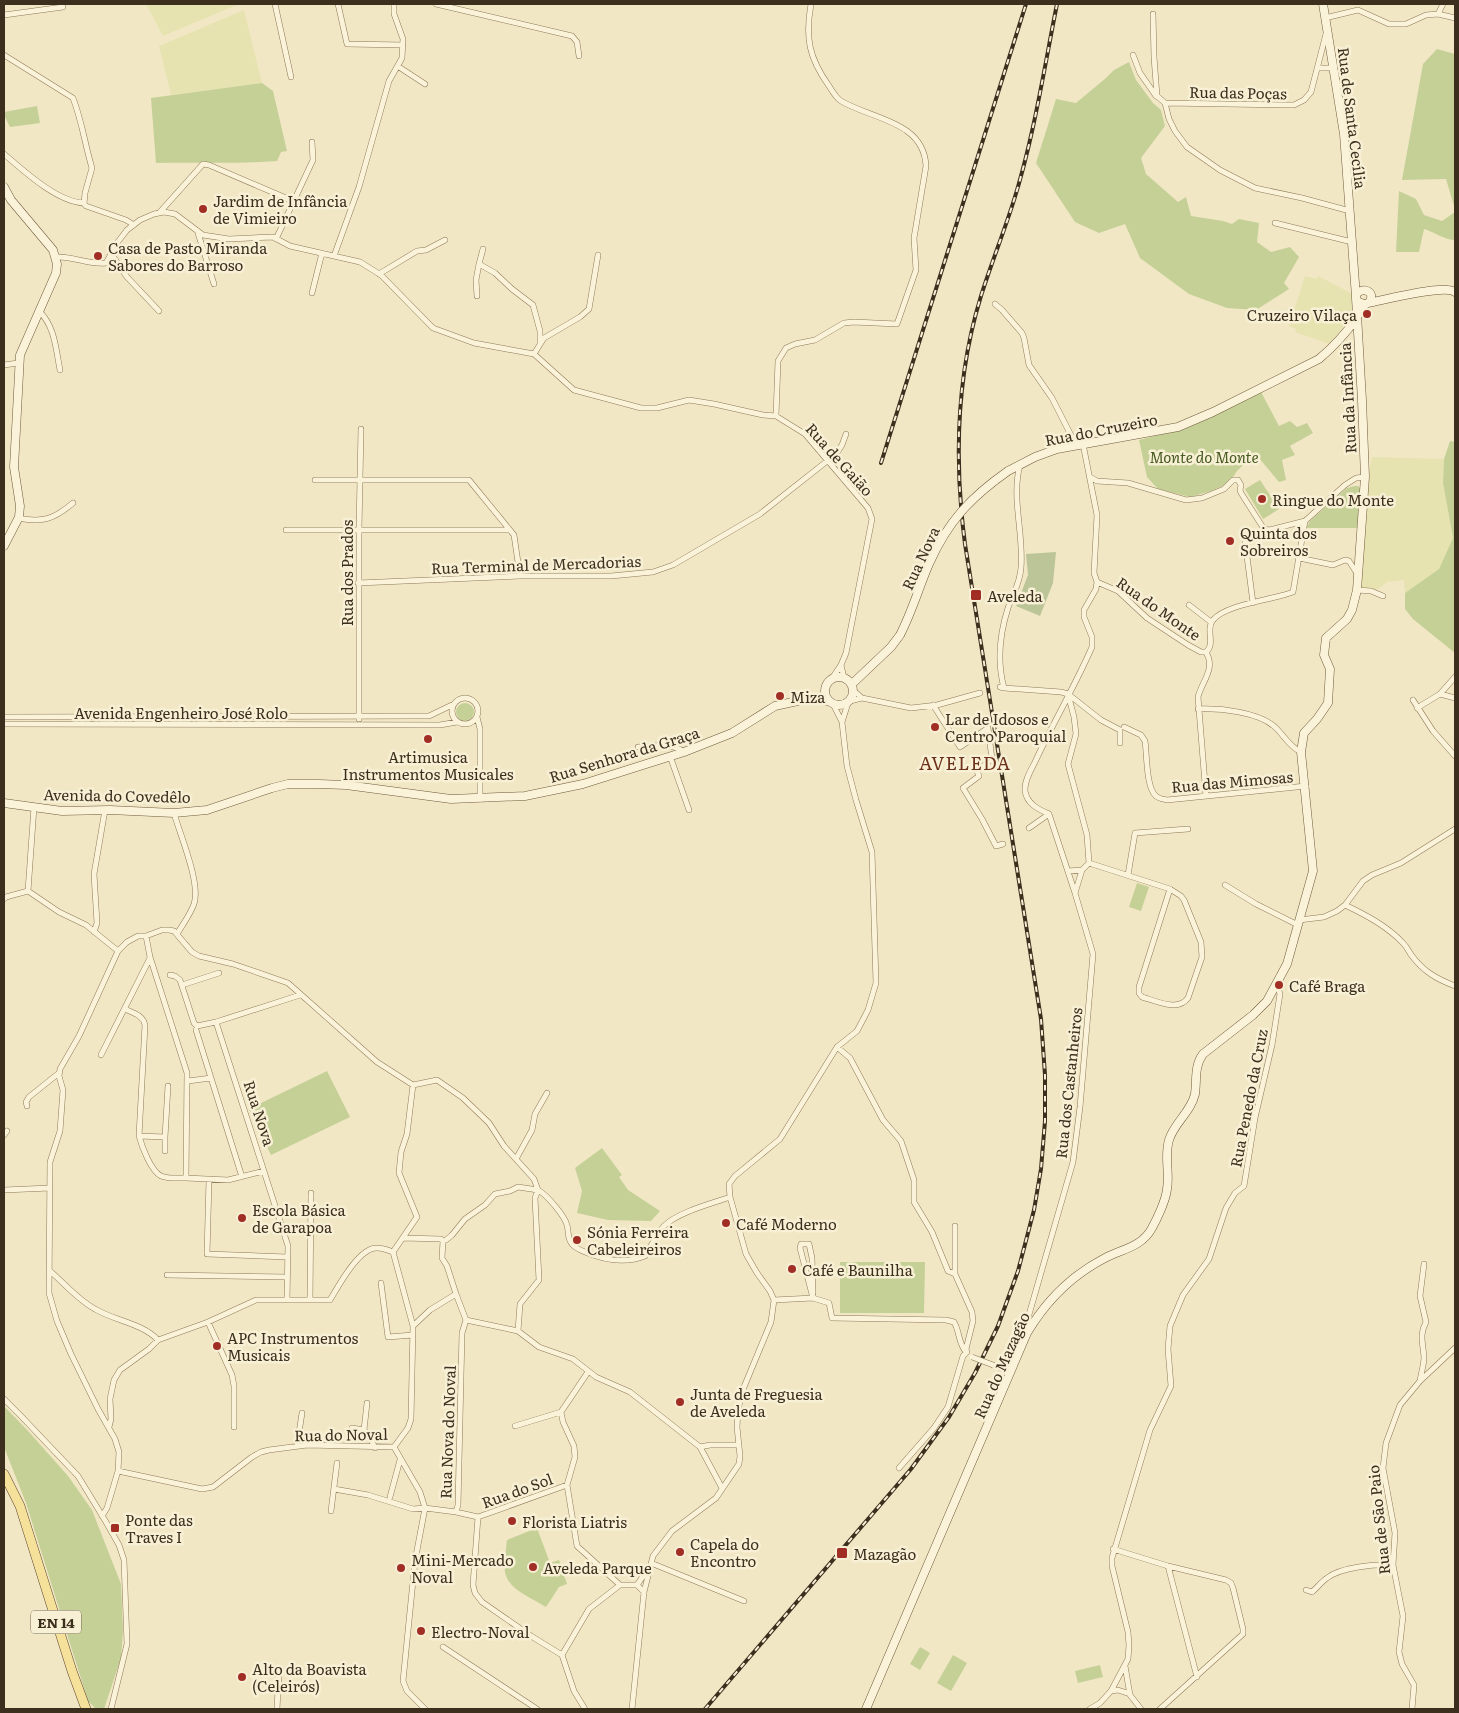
<svg xmlns="http://www.w3.org/2000/svg" width="1459" height="1713" font-family="Literata,serif">
	<rect width="100%" height="100%" fill="#f1e7c5"/>
	<path fill="#e7e3b1" d="M146,4H239L163,36Z
		M244,10L262,83L171,95L159,46Z
		M1305,276L1317,279L1318,276L1353,294V316L1329,344L1295,332L1296,329L1289,326Z
		M1372,457L1444,459L1443,483L1453,538L1439,569L1405,593L1404,580L1387,582L1377,590L1359,589L1369,472Z"/>
	<path fill="#c5d097" d="M1437,49L1455,54V240C1445,240 1434,232 1424,229L1419,252H1396L1399,191L1416,199L1424,215L1442,221L1455,212L1454,206L1446,179L1402,180L1423,64Z
		M1129,62L1136,80L1153,103L1161,110L1165,126L1141,158L1146,174L1178,202L1186,197L1191,216L1223,221L1232,224L1239,219L1259,223L1257,242L1271,252L1290,247L1299,257L1284,283L1289,289L1256,310L1227,308L1189,294L1140,258L1125,224L1099,233L1075,222L1036,163L1056,99L1076,103L1106,78L1114,70Z
		M262,83L273,91L287,151L281,152L277,161C237,164 197,162 156,163L151,98Z
		M37,106L40,123L10,127L4,115V112Z
		M1261,392L1279,426L1290,421L1297,427L1307,423L1313,433L1290,446L1295,455L1282,460L1286,480L1279,482L1259,458L1247,461L1237,471L1229,483L1211,491L1190,497L1158,489L1147,477L1139,440L1178,430Z
		M1450,441L1455,442V653L1413,619L1405,609V593L1439,569L1453,538L1443,483L1444,459Z
		M1260,480L1279,509L1263,519L1245,489Z
		M1355,486H1358L1361,490L1358,528H1306L1310,521L1347,488Z
		M456 712a9 9 0 1 1 18 0a9 9 0 1 1-18 0Z
		M1137,883L1149,887L1141,911L1129,907Z
		M327,1071L350,1117L271,1155L249,1109Z
		M602,1148L622,1175L619,1177L628,1190L660,1211L651,1221L608,1220L577,1213L582,1191L575,1168Z
		M840,1262H925L924,1313H840Z
		M4,1406L29,1432L68,1476L92,1510L121,1584L123,1631L121,1658L104,1709H96L88,1701L26,1503L4,1447Z
		M537,1528L550,1563L559,1560L567,1584L559,1587L546,1607C532,1598 508,1590 505,1572C504,1562 506,1550 507,1540Z
		M920,1647L930,1653L920,1670L910,1664Z
		M953,1655L967,1663L951,1691L937,1683Z
		M1100,1665L1103,1677L1078,1683L1075,1671Z"/>
	<path fill="#bcc597" d="M1056,552L1053,583L1040,616L1016,606L1028,575L1026,554Z"/>
	<g fill="none" stroke-linecap="round" stroke-linejoin="round">
		<defs>
			<path id="street" d="M275,4L291,77
				M338,4L347,44L403,45
				M436,4L572,36L577,42L579,56
				M1153,14L1154,57L1157,96L1165,103
				M1438,14L1443,4
				M4,15L63,7
				M1325,18L1358,10L1389,24H1406L1426,15L1438,14L1455,18
				M4,55L73,98C82,121 85,145 92,168L85,193L84,204L86,206L126,220L134,225
				M1133,55L1140,73L1156,96
				M399,67L425,84
				M1318,68H1334
				M1165,103L1169,119L1175,131L1187,147L1220,170L1255,188L1302,198L1350,211
				M1165,103L1294,105L1304,100L1311,92L1326,34
				M4,154C24,171 57,202 84,203
				M160,212L203,164L209,165L293,201
				M1275,223L1352,242
				M198,233L214,284
				M276,239L313,160L312,142
				M112,255L127,277L159,311
				M334,256L359,187L389,81L402,58L403,39L394,14V4
				M56,257C73,256 89,265 106,263L117,243L127,230L140,220L154,214L164,212L175,214L203,235L229,239L273,237L290,246L360,262L381,275L433,328L474,343L534,354L574,390L641,408H657L689,400L714,404L763,415L776,416L805,434L868,508L872,519L846,653L841,665L831,680
				M479,264L483,249
				M379,274L417,251L426,250L445,240
				M312,293L322,253
				M477,296L476,280L479,264L495,273L512,289L533,305L540,331V343
				M995,304L1002,310L1022,333L1024,338L1029,365L1052,398L1076,445
				M39,311C55,326 56,350 60,370
				M534,354L544,338L580,317L589,309L598,255
				M4,365L18,363
				M776,416L778,361L786,348L795,344L815,340L844,323L854,322L897,324L916,270L914,238L926,166C924,121 871,119 841,101C836,98 832,91 829,86C809,58 805,38 811,4
				M1090,477L1097,481L1128,483L1186,500L1202,498L1224,489L1233,480H1238L1241,485L1240,490L1241,493L1264,529L1269,530L1305,521
				M315,480H469L514,535L520,576
				M18,518C43,523 54,519 73,503
				M286,530H509
				M1245,541L1253,603
				M1299,558L1333,565L1345,560L1349,561L1358,575
				M1097,582L1118,591L1147,618L1188,645L1201,652H1206
				M358,583L520,576H611L653,572L673,565L760,514L836,454L842,445L846,434
				M1357,590L1371,591L1383,596
				M1189,605L1211,622
				M1206,652C1216,644 1205,629 1213,620C1226,604 1273,600 1293,592L1305,521L1345,485L1356,478L1365,477
				M1206,652C1216,669 1202,681 1198,697L1206,796
				M841,665L844,678
				M1000,687L1004,688C997,662 1000,633 1008,608C1013,594 1020,583 1021,568C1024,534 1011,498 1020,465
				M1004,688L1061,692L1068,694L1101,720L1120,730V743
				M853,690L862,698
				M1068,694L1074,717L1076,734L1068,764L1087,835L1089,863L1082,870L1075,893
				M1440,694L1455,698
				M452 711a13 13 0 1 1 26 0a13 13 0 1 1-26 0Z
				M1413,700L1433,731L1455,756
				M850,701L862,698L911,708L937,705L980,693
				M933,705L960,747L988,728L992,759L977,771L979,776L963,788L982,819L996,846L1003,844
				M1417,708L1440,694L1455,677
				M1198,709C1220,708 1260,712 1276,728C1285,737 1290,747 1301,752
				M4,717L415,716H429L452,705
				M477,717L480,729V799
				M359,719V529L361,429
				M842,722L848,703
				M4,724L440,725L457,722
				M1124,727L1141,735L1145,741C1147,754 1146,788 1156,796C1159,799 1163,799 1167,800L1306,786
				M638,747C653,746 671,742 684,752
				M670,756L689,810
				M174,813C180,835 201,883 194,904C190,915 183,924 177,934
				M1029,828L1049,814
				M1089,863L1170,889L1181,896L1184,900L1201,942L1202,957L1188,998C1178,1012 1156,1001 1142,997L1139,993V987L1170,889
				M1068,871L1082,870
				M1128,875L1135,833L1188,829
				M1225,885L1256,904L1298,925
				M28,891L59,912L86,925L118,951
				M28,891L34,807
				M4,899L6,897L28,891
				M1345,905C1366,915 1387,926 1403,943C1407,947 1409,952 1412,956C1424,972 1437,979 1455,986
				M1299,920L1324,917L1337,911L1345,905L1363,881L1372,875L1401,863L1455,829
				M94,932L97,923L94,874L105,810
				M146,936L150,957L187,1073L186,1178L228,1180L264,1171
				M170,975L175,976L180,980L194,1023L197,1026L216,1022
				M182,985L219,973
				M125,1009C133,1013 143,1015 145,1025L139,1136C142,1147 151,1171 161,1176C168,1179 178,1178 186,1178
				M196,1030L242,1177
				M837,1047L850,1058L883,1120L901,1141L914,1180V1202L932,1232L948,1271L955,1274L972,1312L973,1321L966,1349L967,1352L963,1356L948,1407L934,1428L899,1468
				M101,1055L150,958
				M188,1081L211,1078
				M413,1085L437,1080L463,1098L489,1123L504,1146L534,1179L538,1190
				M27,1106L26,1102L29,1097L59,1073
				M4,1135L7,1131
				M139,1136L165,1137L168,1086
				M165,1151V1137
				M516,1159L532,1130L535,1114L547,1093
				M209,1180L207,1254L287,1257
				M4,1190L50,1188
				M538,1190C547,1195 564,1215 567,1225C569,1232 567,1238 572,1244C575,1248 580,1250 585,1252C604,1260 625,1264 645,1256C651,1247 657,1233 664,1226C678,1212 711,1204 730,1197
				M403,1238L441,1239L443,1241
				M50,1271C64,1283 78,1300 95,1309C115,1321 142,1323 158,1340
				M955,1274V1226
				M167,1275L287,1277
				M381,1283L388,1337L413,1335
				M813,1293L812,1258L809,1244H801L800,1248L813,1298
				M456,1294L447,1266L442,1258L443,1241L446,1240L452,1235L465,1219L485,1205L495,1194L510,1191L518,1187L538,1190
				M287,1300L288,1246L216,1022L300,995
				M310,1300L311,1193
				M774,1300L813,1298L829,1303L832,1318L946,1320L954,1322C960,1332 958,1343 966,1352
				M466,1320L518,1331L539,1347L573,1359L596,1377L630,1392L700,1447L722,1488
				M208,1322L232,1375L234,1386V1427
				M518,1331L520,1304L539,1280L535,1198L538,1190
				M1027,1332L1028,1318L1073,1162L1080,1107L1093,954L1075,893L1049,814C1038,809 1027,804 1025,791C1024,781 1031,770 1035,762C1053,723 1075,686 1092,647V637L1084,617V610L1096,589L1097,582L1094,573L1097,515L1083,444
				M993,1365L1011,1372
				M588,1372L561,1412L563,1422L574,1446L575,1457L567,1485L577,1546L620,1585
				M1420,1381C1421,1373 1424,1365 1424,1357C1423,1343 1419,1335 1426,1322L1420,1296L1424,1264
				M4,1399L21,1416L78,1476L106,1522L119,1545L124,1560L127,1644L111,1709
				M367,1403L364,1430L370,1437L375,1448
				M515,1426L561,1412
				M109,1427L111,1419L110,1399L114,1380L120,1370L149,1349L158,1340L208,1322L256,1300H330C338,1287 359,1247 377,1248C383,1248 388,1250 393,1252L413,1326
				M352,1428L364,1430
				M297,1446L302,1413
				M394,1447L420,1492L425,1508L415,1561L403,1681L407,1691L425,1709
				M394,1447L408,1428L411,1419L413,1326L430,1310L456,1294L466,1320
				M700,1447L710,1445H737
				M118,1471L202,1489L213,1487L252,1457L261,1452L269,1450L307,1445L394,1447
				M334,1489L368,1495L413,1509L425,1508L456,1512L478,1517
				M390,1497L400,1460
				M331,1511L337,1463
				M456,1512L458,1505L462,1333L466,1320
				M102,1516L107,1508L118,1471L119,1452L115,1439L98,1409L71,1354L57,1321L49,1293L50,1162L60,1131L63,1090L59,1076L60,1069L79,1036L118,951L127,942L138,936H146L162,930H169L174,931L192,952L199,956L233,964L288,983L377,1062L413,1085L407,1134L401,1152L399,1173L417,1217L393,1252
				M1113,1549L1168,1566L1226,1580L1231,1583L1233,1588L1243,1629V1634L1160,1709
				M651,1563L744,1601
				M1168,1566L1197,1677
				M637,1585L648,1569
				M1306,1590L1312,1592C1317,1588 1321,1582 1327,1578C1341,1567 1375,1564 1393,1565
				M443,1647L537,1709
				M562,1655L531,1636L482,1602L475,1593L473,1585L478,1517L567,1485
				M1125,1666L1130,1695L1141,1709
				M1111,1691L1118,1690L1130,1694
				M277,1709L279,1671
				M585,1709L574,1691L562,1655L589,1609L620,1585H637L644,1592
				M632,1709L644,1592L653,1556L672,1531L716,1498L739,1464L740,1456L737,1427L738,1409L744,1387L771,1322L774,1300L770,1291L757,1273L746,1254L730,1197L729,1184L735,1176L780,1139L837,1047L857,1031L868,1010L876,983L872,852L856,800L847,766L842,722L833,704
				M1090,1709L1100,1703L1111,1691L1128,1659L1129,1645L1128,1632L1112,1566V1558L1150,1430L1171,1386L1168,1349L1170,1326L1183,1295L1209,1259L1226,1208L1235,1193L1244,1186L1255,1118L1272,1045L1280,994L1277,985
				M1412,1709L1414,1685L1402,1664L1399,1652L1403,1616L1393,1565L1395,1533L1383,1468L1386,1443L1400,1405L1420,1381L1455,1348"/>
			<path id="secondary" d="M1323,4L1344,134L1356,297
				M4,187L11,200L53,250L57,264L56,273L20,355L14,467L20,506L19,517L4,546
				M1368,303C1384,300 1444,284 1455,292
				M1008,471L1035,457L1057,449L1178,427L1213,412L1319,359C1332,348 1346,333 1356,319C1359,315 1360,309 1364,306C1365,304 1369,303 1370,301C1375,292 1364,287 1357,293L1356,298L1358,302L1365,304
				M825 691a14 14 0 1 1 28 0a14 14 0 1 1-28 0Z
				M852,684L891,647L900,635
				M4,803L62,811L110,810L174,813L207,810L272,788L288,784H319L346,785L451,799L525,796L583,784L684,752L732,733L775,706L811,698L828,701
				M866,1709L1027,1333C1046,1301 1072,1275 1105,1258C1122,1249 1142,1247 1152,1228C1157,1219 1166,1200 1167,1189C1170,1174 1164,1156 1169,1140C1174,1123 1191,1112 1195,1094C1197,1080 1194,1066 1203,1054L1253,1015L1267,1001L1287,964L1313,871L1301,752L1304,733L1317,719L1328,703L1330,669L1324,655L1326,638L1347,619L1352,610L1357,590L1365,477L1362,400L1356,298"/>
			<path id="primary" d="M4,1474L20,1506L72,1671L86,1709"/>
		</defs>
		<use href="#street" stroke="#8e7959" stroke-width="6"/>
		<use href="#secondary" stroke="#705a3c" stroke-width="9"/>
		<use href="#primary" stroke="#5b462e" stroke-width="10"/>
		<use href="#street" stroke="#fbf3d9" stroke-width="5"/>
		<use href="#secondary" stroke="#fbf3d9" stroke-width="8"/>
		<use href="#primary" stroke="#f6e19b" stroke-width="9"/>
		<defs>
			<path id="rail" d="M881,463L1026,4
				M705,1709L911,1469L949,1417L975,1373L998,1326L1018,1271L1034,1210L1041,1169L1045,1121V1075L1041,1019L965,544C954,460 956,377 981,296C991,264 1004,232 1014,200C1034,136 1044,69 1057,4"/>
		</defs>
		<use href="#rail" stroke="#3d2f1e" stroke-width="4"/>
		<use href="#rail" stroke="#f8f0d5" stroke-width="2" stroke-dasharray="5.5" stroke-linecap="butt"/>
		<defs>
			<path id="street-bridge" d="M972,1357L993,1365"/>
			<path id="secondary-bridge" d="M900,635C912,612 919,587 929,564C948,521 971,497 1008,471"/>
		</defs>
		<use href="#street-bridge" stroke="#8e7959" stroke-width="6" stroke-linecap="butt"/>
		<use href="#secondary-bridge" stroke="#705a3c" stroke-width="9" stroke-linecap="butt"/>
		<use href="#street-bridge" stroke="#fbf3d9" stroke-width="5"/>
		<use href="#secondary-bridge" stroke="#fbf3d9" stroke-width="8"/>
	</g>
	<g fill="#a12e25" stroke="#f8f0d5" stroke-width="2">
		<circle cx="203" cy="209" r="5"/>
		<circle cx="98" cy="256" r="5"/>
		<circle cx="1367" cy="314" r="5"/>
		<circle cx="1262" cy="499" r="5"/>
		<circle cx="1230" cy="541" r="5"/>
		<rect x="970" y="589" width="12" height="12" rx="2.5"/>
		<circle cx="780" cy="696" r="5"/>
		<circle cx="935" cy="727" r="5"/>
		<circle cx="428" cy="739" r="5"/>
		<circle cx="1279" cy="985" r="5"/>
		<circle cx="242" cy="1218" r="5"/>
		<circle cx="726" cy="1223" r="5"/>
		<circle cx="577" cy="1240" r="5"/>
		<circle cx="792" cy="1269" r="5"/>
		<circle cx="217" cy="1346" r="5"/>
		<circle cx="680" cy="1402" r="5"/>
		<circle cx="512" cy="1521" r="5"/>
		<rect x="110" y="1523" width="10" height="10" rx="2.5"/>
		<circle cx="680" cy="1552" r="5"/>
		<rect x="836" y="1547" width="12" height="12" rx="2.5"/>
		<circle cx="533" cy="1567" r="5"/>
		<circle cx="401" cy="1568" r="5"/>
		<circle cx="421" cy="1631" r="5"/>
		<circle cx="242" cy="1677" r="5"/>
	</g>
	<g text-anchor="middle" dominant-baseline="central" stroke-width="5" stroke-linejoin="round" paint-order="stroke">
		<rect fill="#f8f0d5" stroke="#756955" stroke-width="1" x="31" y="1610.5" width="50" height="23" rx="4"/>
		<g font-size="14" font-weight="bold" fill="#3d2f1e">
			<text x="56" y="1622">EN 14</text>
		</g>
		<g font-size="15" fill="#3d2f1e" stroke="#f8f0d5">
			<text transform="translate(1238 92) rotate(1)">Rua das Poças</text>
			<text transform="translate(1353 118) rotate(83)">Rua de Santa Cecília</text>
			<text transform="translate(1347 398) rotate(-93)">Rua da Infância</text>
			<text transform="translate(1101 429) rotate(-11)">Rua do Cruzeiro</text>
			<text transform="translate(840 459) rotate(48)">Rua de Gaião</text>
			<text transform="translate(920 558) rotate(-65)">Rua Nova</text>
			<text transform="translate(536 564) rotate(-2)">Rua Terminal de Mercadorias</text>
			<text transform="translate(346 573) rotate(-90)">Rua dos Prados</text>
			<text transform="translate(1159 608) rotate(35)">Rua do Monte</text>
			<text x="181" y="712">Avenida Engenheiro José Rolo</text>
			<text transform="translate(624 754) rotate(-17)">Rua Senhora da Graça</text>
			<text transform="translate(1232 781) rotate(-5)">Rua das Mimosas</text>
			<text transform="translate(117 795) rotate(1)">Avenida do Covedêlo</text>
			<text transform="translate(1068 1083) rotate(-84)">Rua dos Castanheiros</text>
			<text transform="translate(1248 1098) rotate(-79)">Rua Penedo da Cruz</text>
			<text transform="translate(260 1113) rotate(72)">Rua Nova</text>
			<text transform="translate(1001 1365) rotate(-66)">Rua do Mazagão</text>
			<text transform="translate(447 1432) rotate(-88)">Rua Nova do Noval</text>
			<text transform="translate(341 1434) rotate(-1)">Rua do Noval</text>
			<text transform="translate(517 1490) rotate(-20)">Rua do Sol</text>
			<text transform="translate(1378 1520) rotate(-96)">Rua de São Paio</text>
		</g>
		<g font-size="15" fill="#3d2f1e" stroke="#f8f0d5" text-anchor="start">
			<text x="213" y="200">Jardim de Infância<tspan x="213" dy="17">de Vimieiro</tspan></text>
			<text x="108" y="247">Casa de Pasto Miranda<tspan x="108" dy="17">Sabores do Barroso</tspan></text>
			<text x="1357" y="314" text-anchor="end">Cruzeiro Vilaça</text>
			<text x="1272" y="499">Ringue do Monte</text>
			<text x="1240" y="532">Quinta dos<tspan x="1240" dy="17">Sobreiros</tspan></text>
			<text x="987" y="595">Aveleda</text>
			<text x="790" y="696">Miza</text>
			<text x="945" y="718">Lar de Idosos e<tspan x="945" dy="17">Centro Paroquial</tspan></text>
			<text x="428" y="756" text-anchor="middle">Artimusica<tspan x="428" dy="17">Instrumentos Musicales</tspan></text>
			<text x="1289" y="985">Café Braga</text>
			<text x="252" y="1209">Escola Básica<tspan x="252" dy="17">de Garapoa</tspan></text>
			<text x="736" y="1223">Café Moderno</text>
			<text x="587" y="1231">Sónia Ferreira<tspan x="587" dy="17">Cabeleireiros</tspan></text>
			<text x="802" y="1269">Café e Baunilha</text>
			<text x="227" y="1337">APC Instrumentos<tspan x="227" dy="17">Musicais</tspan></text>
			<text x="690" y="1393">Junta de Freguesia<tspan x="690" dy="17">de Aveleda</tspan></text>
			<text x="125" y="1519">Ponte das<tspan x="125" dy="17">Traves I</tspan></text>
			<text x="522" y="1521">Florista Liatris</text>
			<text x="690" y="1543">Capela do<tspan x="690" dy="17">Encontro</tspan></text>
			<text x="853" y="1553">Mazagão</text>
			<text x="411" y="1559">Mini-Mercado<tspan x="411" dy="17">Noval</tspan></text>
			<text x="543" y="1567">Aveleda Parque</text>
			<text x="431" y="1631">Electro-Noval</text>
			<text x="252" y="1668">Alto da Boavista<tspan x="252" dy="17">(Celeirós)</tspan></text>
		</g>
		<g font-size="15" font-style="italic" fill="#485b23" stroke="#f8f0d5">
			<text x="1204" y="456">Monte do Monte</text>
		</g>
		<g font-size="18" letter-spacing="1" fill="#6c321b" stroke="#f8f0d5">
			<text x="965" y="762">AVELEDA</text>
		</g>
	</g>
	<rect width="1459" height="1713" fill="none" stroke="#3d2f1e" stroke-width="10"/>
</svg>
